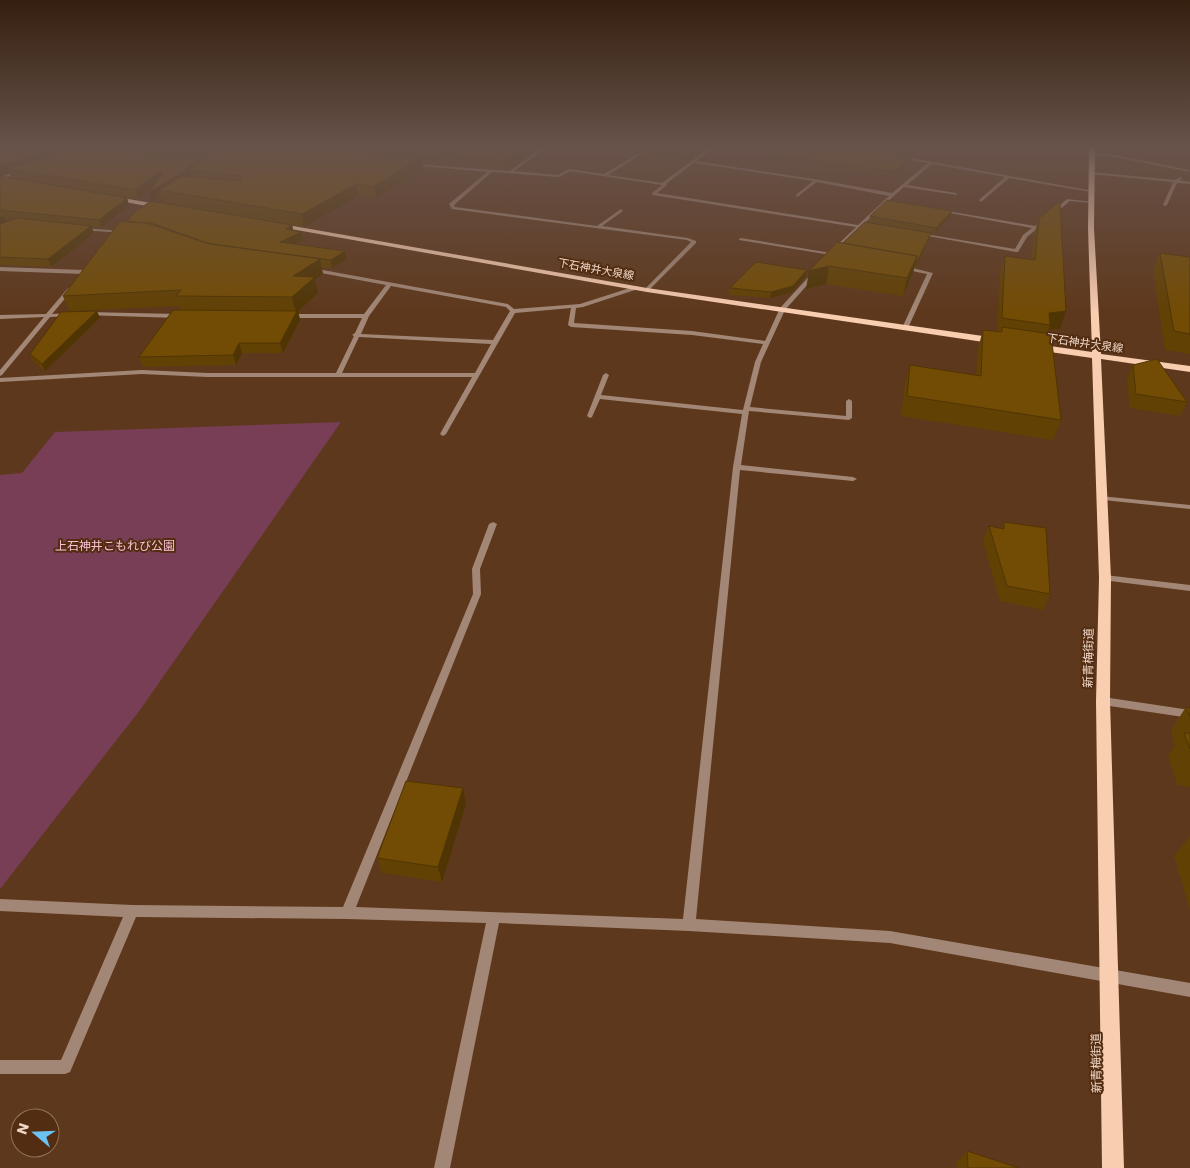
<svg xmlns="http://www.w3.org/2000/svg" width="1190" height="1168" font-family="Poppins,'Noto Sans JP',sans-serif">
	<rect width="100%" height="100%" fill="#5e381c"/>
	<path fill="#773e56" d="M341,422L140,710L0,889V475L22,473L55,432Z"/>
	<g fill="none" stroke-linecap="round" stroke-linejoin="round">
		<path fill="#a28776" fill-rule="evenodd" d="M541,148H546L514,171L558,175L569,169L604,174L639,153L640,155L608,175L662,183L709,148H714L696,161L820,180L892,193L928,163L899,158L900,156L1093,191L1091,192L1009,178L981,202L979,200L1005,177L932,164L907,185L956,193L957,195L904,187L886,203L835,251H833V249L856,227L653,195L652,193L662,185L570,171L559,177L492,172L454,205L455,207L597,226L621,209L623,211L602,226L688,238L696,241V243L647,292L644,290L645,289L691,242L687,240L452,209L449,204L487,172L410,165L412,164L510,171ZM694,163L813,181L796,195L797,197L817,182L889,196L858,225L657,193L667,185V183Z
			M1092,153L1115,155L1189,170L1190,172L1115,157L1091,155Z
			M20,171L21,173L0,179V177Z
			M1091,172L1175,180L1180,177L1182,178L1179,180L1190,182V184L1177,183L1167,205L1165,206L1163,205L1173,182L1090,174Z
			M1067,199L1093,202L1091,203L1070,201L1027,237L1018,252H1016L917,234L919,233L1015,249L1023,235L1032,228L939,211L941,210L1035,226Z
			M82,228L124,231L126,232L124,233L80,230V229Z
			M741,238L837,254L839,255L837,256L739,240V239Z
			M904,266L933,273L908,328L905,330L902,328L927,274L902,269L901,268Z
			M0,267L84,270L87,272L84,274L0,271Z
			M312,268L508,304L514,309L580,304L636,286L638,287V289L583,307L576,308L574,323L692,331L765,341L780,308L813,272H817V274L785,310L761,362L750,407L846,416V401L849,399L852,401V418L849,420L749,411L741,465L853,477L857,479L853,481L740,470L696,919L890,931L1190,983V997L890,943L689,931L499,923L450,1168H434L486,923L347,919L136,917L70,1072L65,1074H0V1060H61L123,917L0,911V899L132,905L343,907L473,594L472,569L489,524L493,522L497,524L480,569L481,594L356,907L683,919L733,467L742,414L600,399L592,417L590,418L587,416L603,375L606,373L609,375L601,395L743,410L755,362L763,344L692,335L571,327L568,325L571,308L515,313L446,434L443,436L440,434L472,377H207L142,374L0,382V378L142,370L207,373H336L354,336L352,335L355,333L362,318H289L286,316L289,314H364L386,285L310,271V269ZM391,286L506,307L510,311L493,340L361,334L369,316ZM359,337L491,344L475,373H342Z
			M68,288L73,289L52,314L71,313L74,315L73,316L50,317L2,375L0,376V370L44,317L0,319V315L46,314Z
			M86,312L178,314L181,316L178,318L84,315V313Z
			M1100,496L1190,505V509L1103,500L1099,498Z
			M1105,575L1190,585V591L1102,580L1101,578Z
			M1103,697L1190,710V718L1103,705L1099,704L1098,701L1099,698Z"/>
		<path fill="#f8cdb0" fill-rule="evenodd" d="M1089,148H1095L1094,228L1101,354L1190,366V372L1101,359L1111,578L1110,701L1124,1168H1102L1096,701L1099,578L1092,358L1036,350L1032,347L1036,344L1092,352L1088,228Z
			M111,196L163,205L166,207L163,209L109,199Z
			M276,223L647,288L997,338L1001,341L997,344L647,292L274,226L273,225Z"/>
	</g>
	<path fill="#624104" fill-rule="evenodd" d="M0,148H398L388,154H390V153L399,148H532L507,167L437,160L432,163L422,162L423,169L376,198L358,196L304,227L292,225L293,230L301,232L303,240L295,244L347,259L332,268L321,267L323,274L315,279L318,293L298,311L300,320L283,353H242L236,365L143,367L139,357L181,310L179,306L69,311L63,296L127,222L163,203L160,195L151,201L152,187L138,199L11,177L9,172L0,175ZM59,149H66L60,151Z
		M625,148H701L692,158L642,154L640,151L635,153H625Z
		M876,148H922L921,152L917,156Z
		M770,153L911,161L892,177L770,158Z
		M0,176L127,198L129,205L102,227L91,226L94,233L51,267L0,265ZM5,217L15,218L6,221Z
		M952,211L950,216L935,233L869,222L870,216Z
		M1039,218L1060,329L1048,330L1047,333L1061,420L1053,440L901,416L905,384L910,365L976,375L978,348L983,330L997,332L1000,273L1005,256L1031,260L1034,234Z
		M929,239L915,268H914L913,273L903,296L826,284L806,289L843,243Z
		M1160,253L1190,257V354L1165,350L1153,270Z
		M806,276L792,292L770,298L729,295L730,288Z
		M100,318L45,371L33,361L30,354Z
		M1133,365L1187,402L1180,416L1130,408L1127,379Z
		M1004,522L1050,594L1043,610L1000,601L983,541L989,526L1001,528Z
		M1186,707L1190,708V787L1177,785L1168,756L1175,745L1171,730Z
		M463,788L466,804L442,882L382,873L377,858Z
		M1190,836V910L1174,856Z
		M967,1151L1019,1168H957L956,1163Z"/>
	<path fill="#503504" d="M56,148H58L61,154L8,169L9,172L0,175V167Z
		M214,148H224L209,160L208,154Z
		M386,148H398L379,159L378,153Z
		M523,148H532L507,167L506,160Z
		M640,148V151L635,153V149Z
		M697,148H701L692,158V154Z
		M921,148H922L921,152L917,156L918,151Z
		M436,153L437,160L432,163L431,156Z
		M912,156L911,161L892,177L894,172Z
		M422,157L423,169L376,198L374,186Z
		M200,158L202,165L189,170L191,175L182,182L159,190L160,195L151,201L148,193Z
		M160,171L162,179L138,199L135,190Z
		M356,184L358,196L304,227L302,214Z
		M127,198L129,205L102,227L99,220Z
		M952,211L950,216L935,233L936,228Z
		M4,216L7,223L0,226V217Z
		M292,225L294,233L286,229Z
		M91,226L94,233L51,267L48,259Z
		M301,232L303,240L282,250L280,242Z
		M931,233L929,239L915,268L917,262Z
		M345,251L347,259L332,268L331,260Z
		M917,256L913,273L903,296L907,278Z
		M320,259L323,274L315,279L318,293L298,311L300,320L283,353L280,343L296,313L292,297L293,276Z
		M829,266L826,284L806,289L809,271Z
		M807,270L806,276L792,292L770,298L771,292Z
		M97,311L100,318L45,371L42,364Z
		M1066,311L1060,329L1048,330L1050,325L1049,313Z
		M239,343L242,353L236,365L233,355Z
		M463,788L466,804L442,882L438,867Z"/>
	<path fill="#724c05" stroke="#503504" d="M0,148H56L0,167Z
		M69,148H84L200,158L180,174L148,193L162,174L160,171L135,190L8,169Z
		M135,148H214L208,154Z
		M217,148H312L422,157L374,186L356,184L302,214L159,190L182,176L243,181L241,176L189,170Z
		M326,148H386L378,153Z
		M399,148H523L506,160L436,153L431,156L390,153Z
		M641,148H697L692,154L642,149Z
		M778,148H871L912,156L894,172L770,153Z
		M903,148H921L918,151Z
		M0,176L127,198L99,220L0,210Z
		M887,200L952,211L936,228L870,216Z
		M151,201L292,225L286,229L301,232L280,242L345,251L331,260L210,244L151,223L127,222L133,213Z
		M1060,201L1066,311L1049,313L1050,325L1002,318L1005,256L1035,260L1039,218Z
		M17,218L91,226L48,259L0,257V224Z
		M120,221L147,223L206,243L320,259L293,276L315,277L292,297L176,296L181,290L63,296Z
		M865,222L931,233L917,262H916L917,256L843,243Z
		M837,242L917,256L907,278L829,266L809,271Z
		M1160,253L1190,257V334L1174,331Z
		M756,262L807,270L793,286L771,292L730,288Z
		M173,310L297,311L280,343H239L233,355L139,357Z
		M97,311L42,364L30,354L61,312Z
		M1002,327L1051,334L1061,420L907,396L910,365L981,376L983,330L1002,332Z
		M1157,359L1187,402L1136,394L1133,365Z
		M1004,522L1046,528L1050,594L1007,586L989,526L1004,529Z
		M1186,707L1190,708V717Z
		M1184,733H1190V749Z
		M406,781L463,788L438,867L377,858Z
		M967,1151L1019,1168H968Z"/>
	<linearGradient id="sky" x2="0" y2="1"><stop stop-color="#341f0f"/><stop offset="0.47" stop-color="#68534b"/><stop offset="1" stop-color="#68534b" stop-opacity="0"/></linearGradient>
	<rect width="1190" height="312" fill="url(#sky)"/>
	<g text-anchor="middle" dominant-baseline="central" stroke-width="4" stroke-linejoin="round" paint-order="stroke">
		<g font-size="11" fill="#efd7c8" stroke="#532d11">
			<text transform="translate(596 269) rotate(10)">下石神井大泉線</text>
			<text transform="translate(1085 343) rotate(8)">下石神井大泉線</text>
		</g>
		<g font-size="12" fill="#fbc0d6" stroke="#532d11">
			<text x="115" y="545">上石神井こもれび公園</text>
		</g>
		<g font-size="12" fill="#efd7c8" stroke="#532d11">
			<text transform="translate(1088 658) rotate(-89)">新青梅街道</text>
			<text transform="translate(1096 1063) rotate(-91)">新青梅街道</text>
		</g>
	</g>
	<g transform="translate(35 1133) rotate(289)"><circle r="24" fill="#532d11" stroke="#91715a"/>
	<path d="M0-4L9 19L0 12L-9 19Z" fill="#6cc3f2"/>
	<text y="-8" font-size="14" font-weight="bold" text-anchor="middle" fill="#efd7c8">N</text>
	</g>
</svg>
